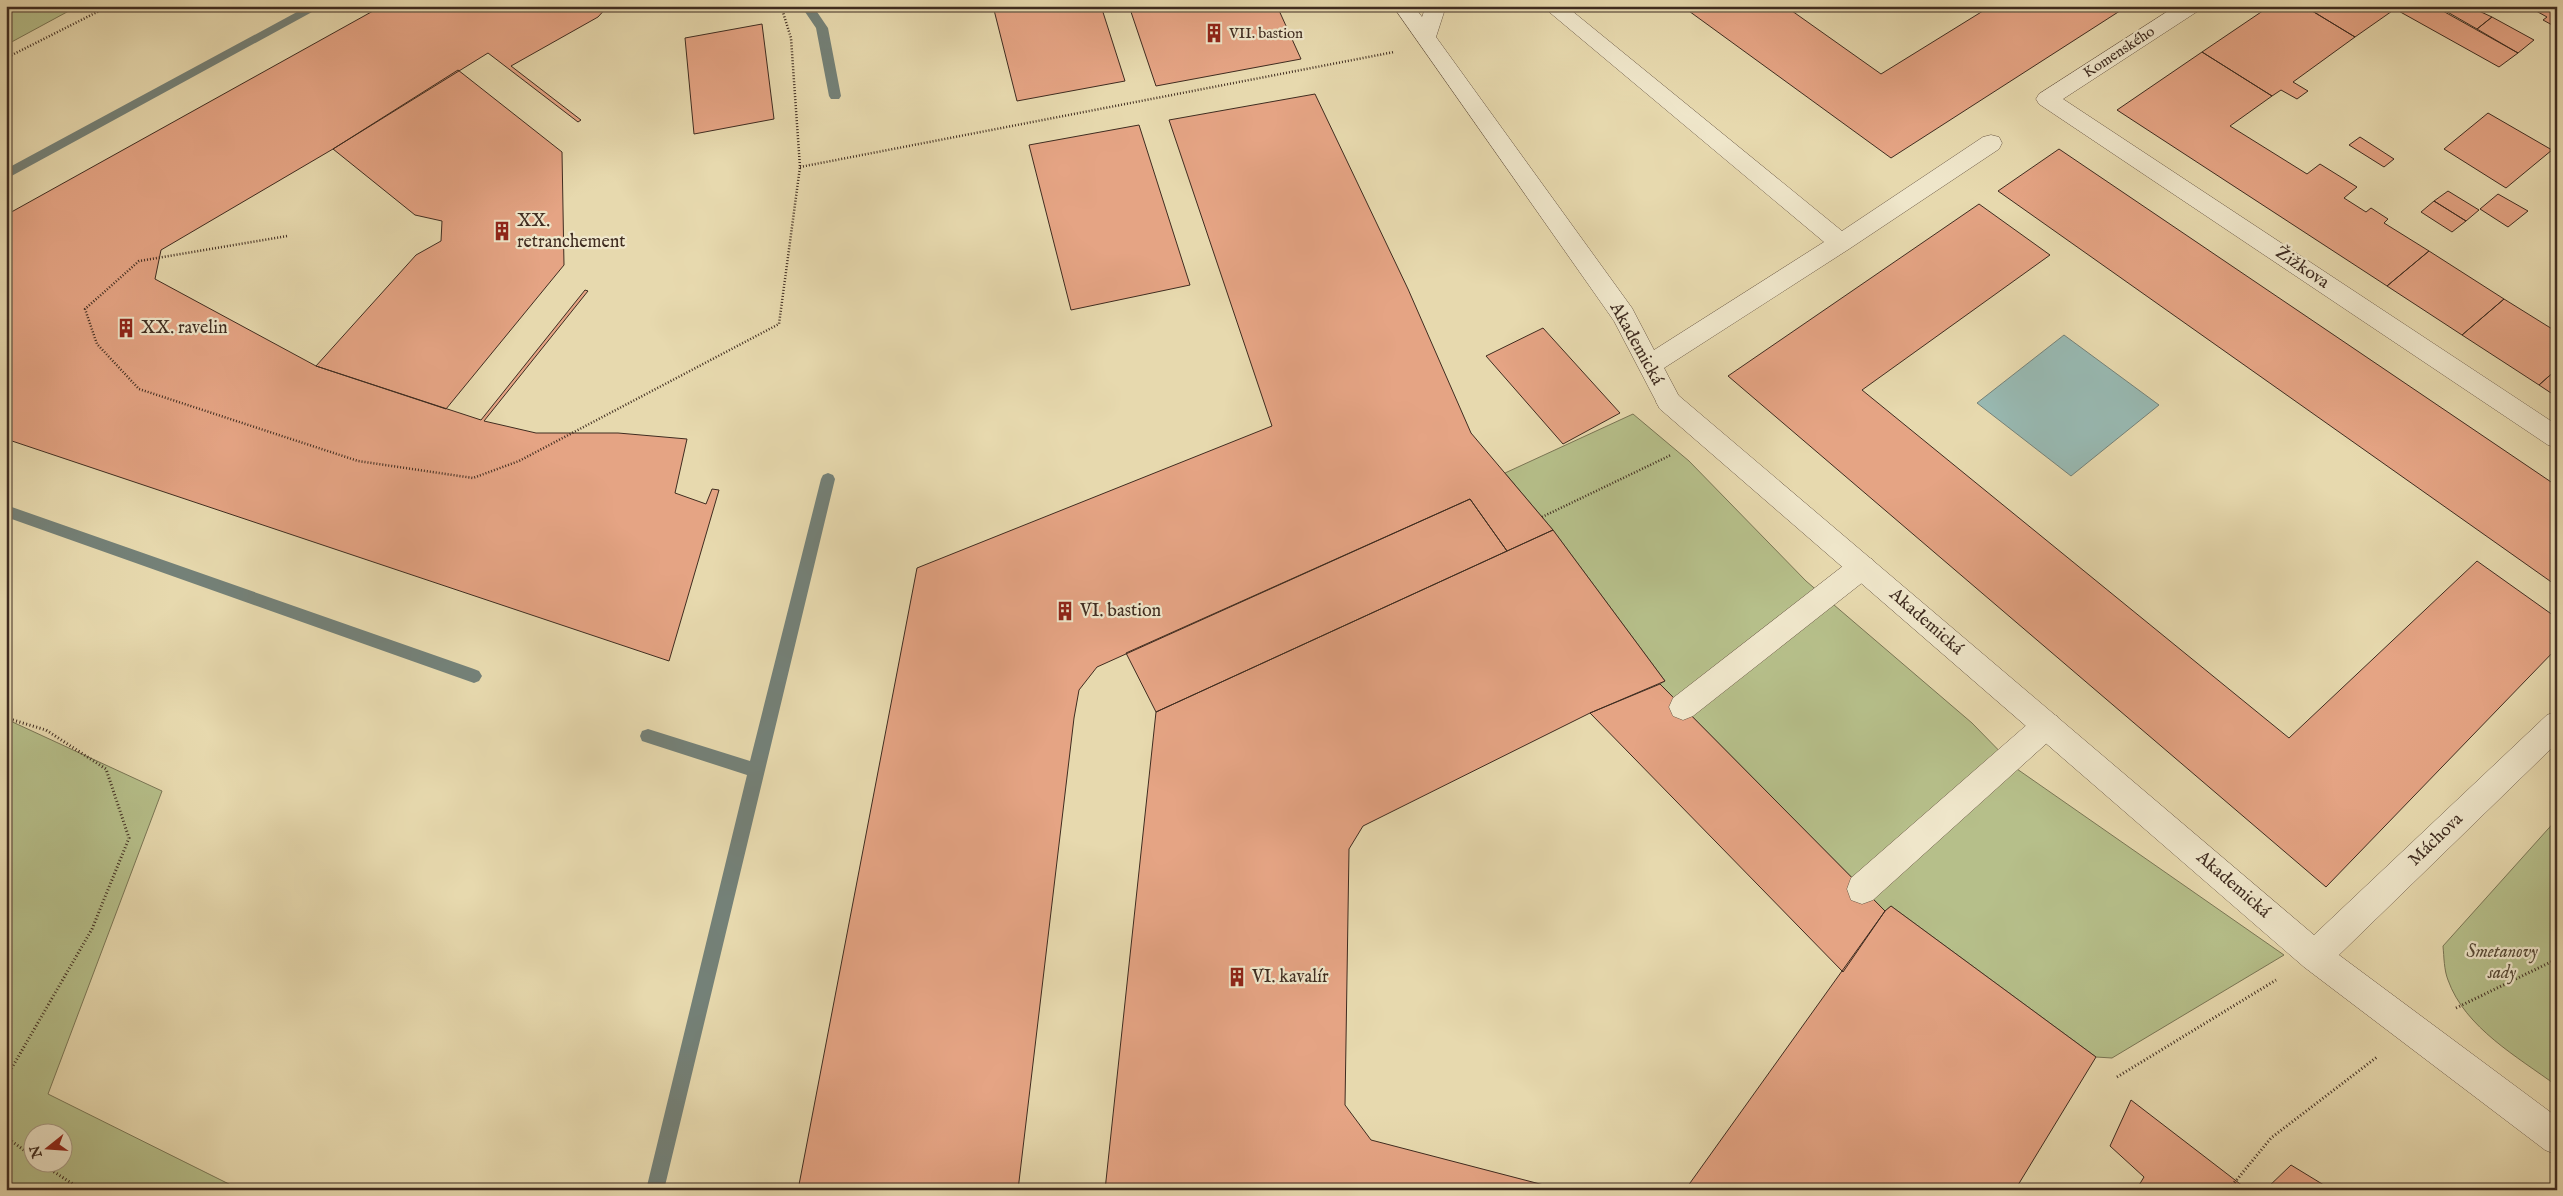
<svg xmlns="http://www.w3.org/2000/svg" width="2563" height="1196" font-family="'IM FELL English',serif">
	<rect width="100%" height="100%" fill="#e7d9ae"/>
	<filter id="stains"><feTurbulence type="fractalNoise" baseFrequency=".004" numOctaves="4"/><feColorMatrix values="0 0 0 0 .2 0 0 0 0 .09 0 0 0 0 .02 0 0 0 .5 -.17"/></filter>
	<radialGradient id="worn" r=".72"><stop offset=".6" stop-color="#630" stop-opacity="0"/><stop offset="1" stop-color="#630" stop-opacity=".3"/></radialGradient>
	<path fill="#b6bf8a" stroke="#7a7655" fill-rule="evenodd" d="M6,6H78L6,45Z
		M1633,414L1689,461L1806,581L1972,723L2017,769L2284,955L2112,1058L2096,1057L1891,906L1885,911L1660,684L1665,681L1553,530L1505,473Z
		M6,719L162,791L48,1094L241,1190H6ZM32,1134H62V1164H32Z
		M2557,819V1086C2518,1057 2465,1028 2448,980C2444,970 2444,957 2443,946Z"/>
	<path fill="#98b9b2" stroke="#748178" d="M2064,335L2159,405L2071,476L1977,403Z"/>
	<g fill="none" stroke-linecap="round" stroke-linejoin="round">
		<path fill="#748178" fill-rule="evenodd" d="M308,6H323L6,179V169Z
			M801,6H813L828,28L841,96L839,99H831L829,96L816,28Z
			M828,473L833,475L835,479L664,1190H646L747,775L648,743L642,741L640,736L642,731L648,729L750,761L821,479L823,475Z
			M6,505L474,669L479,671L482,676L479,681L474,683L6,517Z"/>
	</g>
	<path fill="#e5a484" stroke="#3f2c20" d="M382,6H608L598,17L511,66L581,120L578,122L488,53L333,149L161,250L155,279L316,366L481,420L585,290L588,291L484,421L536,433H618L687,439L675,493L706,504L712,489L719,490L669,661L6,439V215Z
		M993,6H1101L1125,81L1017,101Z
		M1129,6H1277L1301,59L1156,86Z
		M1682,6H1785L1881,74L1991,6L2126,7L1891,158Z
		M2270,6H2304L2355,37L2293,82L2308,91L2297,99L2281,90L2272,96L2202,52Z
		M2304,6H2434L2518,53L2499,67L2395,9L2355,37Z
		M2437,6H2468L2492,17L2477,29Z
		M2527,6H2557V24L2554,26L2543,20L2547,17Z
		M2492,17L2534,40L2518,53L2477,29Z
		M762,24L774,119L694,134L685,38Z
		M2202,52L2272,96L2230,126L2307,174L2320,164L2357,187L2344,198L2366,212L2371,208L2388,219L2384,223L2429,251L2387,286L2117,110Z
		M458,70L562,152L564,265L446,409L316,366L416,255L441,241L442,221L415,215L333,149Z
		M1315,94L1408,289L1471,433L1553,530L1507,551L1470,499L1097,667L1079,690L1074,718L1018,1190H798L917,568L1272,426L1169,120Z
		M2488,113L2552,150L2506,188L2444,149Z
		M1139,125L1190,285L1071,310L1029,145Z
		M2360,137L2394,159L2384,167L2349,145Z
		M2059,149L2557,486V586L1998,191Z
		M2448,191L2479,210L2466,221L2434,201Z
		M2498,194L2528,211L2508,227L2480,209Z
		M2434,201L2466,221L2452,232L2421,212Z
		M1979,204L2050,255L1862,390L2289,738L2477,561L2557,618V648L2326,887L1728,376Z
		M2429,251L2504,299L2462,335L2387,286Z
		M2504,299L2557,332V369L2539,385L2462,335Z
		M1543,328L1620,413L1563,444L1486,356Z
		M2557,369V397L2539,385Z
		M1470,499L1507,551L1156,712L1126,653Z
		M1553,530L1665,681L1590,713L1363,826L1349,849L1345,1105L1371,1140L1563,1190H1105L1156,712Z
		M1660,684L1885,911L1843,972L1590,713Z
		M1891,906L2096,1057L2015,1190H1685L1885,911Z
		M2131,1100L2248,1190H2136L2144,1177L2110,1146Z
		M2291,1165L2332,1190H2265Z"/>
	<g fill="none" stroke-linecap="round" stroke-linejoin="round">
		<defs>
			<path id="lane" d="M1393,6H1414L1422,17L1426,6H1446L1436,37L1632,308L1654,350L1824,242L1542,6H1566L1842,231L1983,137L1991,135L1999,137L2002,143L1999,149L1849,249L1664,368L1682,402L1678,409L1669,412L1660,409L1614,321Z
				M1862,555L1872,559L1876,567L1872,575L1693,716L1683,720L1673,716L1669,707L1673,698L1852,559Z
				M2047,712L2057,716L2061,725L2057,734L1873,900L1862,904L1851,900L1847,889L1851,878L2037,716Z"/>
			<path id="street" d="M2176,6H2201L2198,11L2063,99L2557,425V448L2548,445L2039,104L2036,99L2039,94Z
				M1669,392L1678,395L2314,935L2547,715L2557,711V743L2339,955L2557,1117V1155L2545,1150L2304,967L1660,409L1656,402L1660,395Z"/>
		</defs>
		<use href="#lane" stroke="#695744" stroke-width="1"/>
		<use href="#street" stroke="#695744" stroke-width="1"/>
		<path stroke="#3f2c20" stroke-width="2.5" stroke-dasharray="1 2" stroke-linecap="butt" d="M6,58L109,6
			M800,167L1394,52
			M287,236L139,261L85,309L97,344L139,389L358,461L473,478L519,461L779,324L800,167L791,38L781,6
			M1542,517L1671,455"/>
		<path stroke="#3f2c20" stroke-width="3" stroke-dasharray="1 2.5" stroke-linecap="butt" d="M6,718L46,730L106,769L129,838L92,929L6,1078
			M2456,1008L2557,959
			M2117,1077L2276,980
			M6,1137L32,1156
			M42,1164L82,1190
			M2230,1188L2271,1138L2377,1057"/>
		<use href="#lane" fill="#efe6ca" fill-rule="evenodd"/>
		<use href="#street" fill="#efe6ca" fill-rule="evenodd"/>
	</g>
	<defs>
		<symbol id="building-bare" viewBox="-9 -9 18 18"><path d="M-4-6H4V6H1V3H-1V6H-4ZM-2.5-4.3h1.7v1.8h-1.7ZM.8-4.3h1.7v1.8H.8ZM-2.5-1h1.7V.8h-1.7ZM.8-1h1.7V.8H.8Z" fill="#8f2418" stroke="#efe6ca" stroke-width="2.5" paint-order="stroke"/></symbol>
	</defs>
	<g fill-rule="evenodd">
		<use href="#building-bare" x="1200" y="19" width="28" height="28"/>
		<use href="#building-bare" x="488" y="217" width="28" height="28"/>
		<use href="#building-bare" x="112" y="314" width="28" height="28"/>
		<use href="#building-bare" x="1051" y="597" width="28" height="28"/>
		<use href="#building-bare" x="1223" y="963" width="28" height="28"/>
	</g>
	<g text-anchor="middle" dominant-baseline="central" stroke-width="4.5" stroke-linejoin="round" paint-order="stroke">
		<g font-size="15" fill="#3f2c20" stroke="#efe6ca" text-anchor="start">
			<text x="1229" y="33">VII. bastion</text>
		</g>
		<g font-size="15" fill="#3f2c20" stroke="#efe6ca">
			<text transform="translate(2119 52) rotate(-33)">Komenského</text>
		</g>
		<g font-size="18" fill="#3f2c20" stroke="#efe6ca" text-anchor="start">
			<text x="517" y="221">XX.<tspan x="517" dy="21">retranchement</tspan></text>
			<text x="141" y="328">XX. ravelin</text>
			<text x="1080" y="611">VI. bastion</text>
			<text x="1252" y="977">VI. kavalír</text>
		</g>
		<g font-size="18" fill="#3f2c20" stroke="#efe6ca">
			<text transform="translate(2302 268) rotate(34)">Žižkova</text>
			<text transform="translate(1636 344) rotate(61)">Akademická</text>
			<text transform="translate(1926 622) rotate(41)">Akademická</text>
			<text transform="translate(2436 840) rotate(-44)">Máchova</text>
			<text transform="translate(2233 885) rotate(41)">Akademická</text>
		</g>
		<g font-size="18" font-style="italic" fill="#574935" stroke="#efe6ca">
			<text x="2502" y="952">Smetanovy<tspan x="2502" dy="21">sady</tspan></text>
		</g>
	</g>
	<rect width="2563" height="1196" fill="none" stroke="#e7d9ae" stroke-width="25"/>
	<rect x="8" y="8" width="2548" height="1181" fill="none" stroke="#3f2c20" stroke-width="2.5"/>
	<rect x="12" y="12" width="2538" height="1171" fill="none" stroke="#3f2c20"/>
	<g transform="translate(48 1148) rotate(253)"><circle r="24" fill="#efe6ca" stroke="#a99c86"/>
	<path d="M0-4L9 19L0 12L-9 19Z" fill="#8f2418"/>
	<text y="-8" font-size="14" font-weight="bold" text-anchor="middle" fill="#3f2c20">N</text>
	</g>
	<rect width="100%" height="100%" filter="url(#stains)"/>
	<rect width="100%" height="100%" fill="url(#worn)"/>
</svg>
